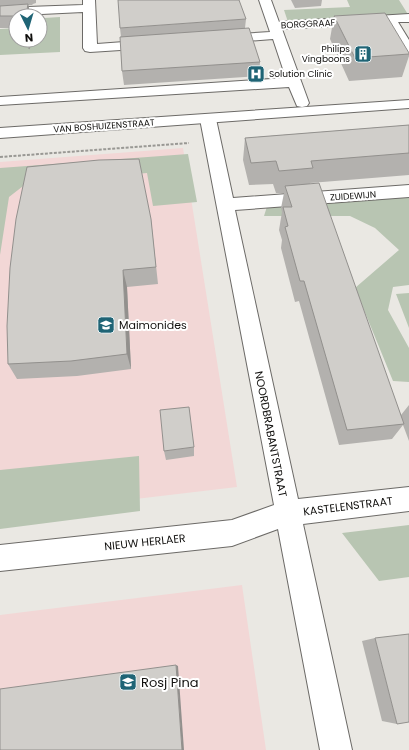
<svg xmlns="http://www.w3.org/2000/svg" width="409" height="750" font-family="Poppins,sans-serif">
	<rect width="100%" height="100%" fill="#eae8e3"/>
	<path fill="#f2d7d6" d="M183,148L237,487L0,515V162Z
		M242,585L266,750H0V615Z"/>
	<path fill="#b8c5b2" d="M347,0H399L409,16L288,22L284,10L350,7Z
		M60,17V52L0,55V29L16,28V40H40V27H42L44,18Z
		M188,154L197,202L153,206L147,173L27,183L9,197L0,255V168Z
		M409,186V285L393,287L388,310L409,348V382L393,381L355,288L399,250L375,228L350,216H264L270,197Z
		M409,293V328L396,294Z
		M139,456L140,511L0,529V470Z
		M409,525V577L379,581L342,533Z"/>
	<g fill="none" stroke-linecap="round" stroke-linejoin="round">
		<defs>
			<path id="minor" d="M83,0H95L97,44L151,40L156,41L158,44L156,47L151,48L90,52L85,51L83,48V12L0,16V8L83,5Z
				M259,0H271L279,22L409,14V22H398L409,40V55L404,54L385,23L282,29L309,103L307,106L302,107L297,106L289,87L0,105V97L286,78L273,39L223,43L218,42L216,39L218,36L223,35L270,32Z
				M208,114L213,116L216,119L233,198L409,185V197L235,210L298,499L409,487V511L303,524L352,750H320L278,529L232,546L0,571V545L232,520L274,505L200,119L203,116Z"/>
			<path id="tertiary" d="M409,100V108L0,138V128Z"/>
		</defs>
		<use href="#minor" stroke="#6c6a67" stroke-width="2"/>
		<use href="#tertiary" stroke="#6c6a67" stroke-width="2"/>
		<path stroke="#999894" stroke-width="1.5" stroke-dasharray="2.5 1.5" stroke-linecap="butt" d="M29,49L31,40"/>
		<path stroke="#999894" stroke-width="2" stroke-dasharray="3 1.5" stroke-linecap="butt" d="M0,157L189,143"/>
		<use href="#minor" fill="#fff" fill-rule="evenodd"/>
		<use href="#tertiary" fill="#fff" fill-rule="evenodd"/>
	</g>
	<path fill="#b3b1ae" d="M0,0H36V3L33,4L32,5H28L31,16H16V28H0Z
		M291,0H322L321,6L295,8Z
		M334,16L409,53V56L402,77L349,81L330,39Z
		M246,19L245,28L260,62L259,76L124,85L122,71L121,37L120,28Z
		M409,125V175L310,183L401,415L409,405V441L403,425L392,439L339,445L299,301L295,302L281,248L282,240L279,230L282,212L281,208L284,193H276L273,184L249,185L243,160L245,138Z
		M151,219L158,284L127,287L131,369L77,376L17,379L8,364Z
		M194,447V456L166,460L164,451Z
		M375,638L397,724L382,721L362,641Z"/>
	<path fill="#92908d" d="M28,4L31,16H26Z
		M123,270L127,287L131,369L127,354Z
		M176,665L178,666L184,750H182Z"/>
	<path fill="#d0ceca" stroke="#92908d" d="M118,0H239L246,19L120,28Z
		M28,4L26,16H0V6Z
		M385,13L409,53V54L355,58L334,16Z
		M249,28L260,62L122,71L120,37Z
		M409,125V153L311,161L313,168L279,171L276,161L251,163L245,138Z
		M139,159L151,219L156,267L123,270L127,354L71,361L8,364L7,326L10,268L16,219L27,167L99,160Z
		M319,183L404,424L347,430L304,281H300L285,227L288,226L283,207H292L285,186Z
		M189,407L194,447L164,451L160,410Z
		M409,634V722L397,724L375,638Z
		M176,665L182,750H0V689Z"/>
	<defs>
		<symbol id="building-square" viewBox="-11 -11 22 22"><rect x="-9" y="-9" width="18" height="18" rx="4" fill="#1f6475" stroke="#fff"/><path d="M-4-6H4V6H1V3H-1V6H-4ZM-2.5-4.3h1.7v1.8h-1.7ZM.8-4.3h1.7v1.8H.8ZM-2.5-1h1.7V.8h-1.7ZM.8-1h1.7V.8H.8Z" fill="#fff"/></symbol>
		<symbol id="hospital-square" viewBox="-11 -11 22 22"><rect x="-9" y="-9" width="18" height="18" rx="4" fill="#1f6475" stroke="#fff"/><path d="M-5-5h3v3.5h4V-5h3V5h-3V1.5h-4V5h-3Z" fill="#fff"/></symbol>
		<symbol id="school-square" viewBox="-11 -11 22 22"><rect x="-9" y="-9" width="18" height="18" rx="4" fill="#1f6475" stroke="#fff"/><path d="M0-5L7-2L0 1L-7-2ZM-4 1L0 2.5L4 1V4Q0 6-4 4Z" fill="#fff"/></symbol>
	</defs>
	<g fill-rule="evenodd">
		<use href="#building-square" x="353" y="44" width="20" height="20"/>
		<use href="#hospital-square" x="246" y="64" width="20" height="20"/>
		<use href="#school-square" x="96" y="315" width="20" height="20"/>
		<use href="#school-square" x="118" y="672" width="20" height="20"/>
	</g>
	<g text-anchor="middle" dominant-baseline="central" stroke-width="4" stroke-linejoin="round" paint-order="stroke">
		<g font-size="9" fill="#11100e" stroke="#fff">
			<text transform="translate(308 24) rotate(-3)">BORGGRAAF</text>
			<text transform="translate(104 126) rotate(-4)">VAN BOSHUIZENSTRAAT</text>
			<text transform="translate(353 196) rotate(-4)">ZUIDEWIJN</text>
		</g>
		<g font-size="9" fill="#11100e" stroke="#fff" text-anchor="end">
			<text x="350" y="49">Philips<tspan x="350" dy="10">Vingboons</tspan></text>
			<text x="269" y="74" text-anchor="start">Solution Clinic</text>
		</g>
		<g font-size="11" fill="#11100e" stroke="#fff" text-anchor="start">
			<text x="119" y="325">Maimonides</text>
		</g>
		<g font-size="11" fill="#11100e" stroke="#fff">
			<text transform="translate(271 434) rotate(79)">NOORDBRABANTSTRAAT</text>
			<text transform="translate(348 506) rotate(-7)">KASTELENSTRAAT</text>
			<text transform="translate(145 542) rotate(-6)">NIEUW HERLAER</text>
		</g>
		<g font-size="13" fill="#11100e" stroke="#fff" text-anchor="start">
			<text x="141" y="682">Rosj Pina</text>
		</g>
	</g>
	<g transform="translate(28 28) rotate(175)"><circle r="19" fill="#ffffff" stroke="#a09f9f"/>
	<path d="M0-3L7 15L0 10L-7 15Z" fill="#1f6475"/>
	<text y="-6" font-size="11" font-weight="bold" text-anchor="middle" fill="#11100e">N</text>
	</g>
</svg>
